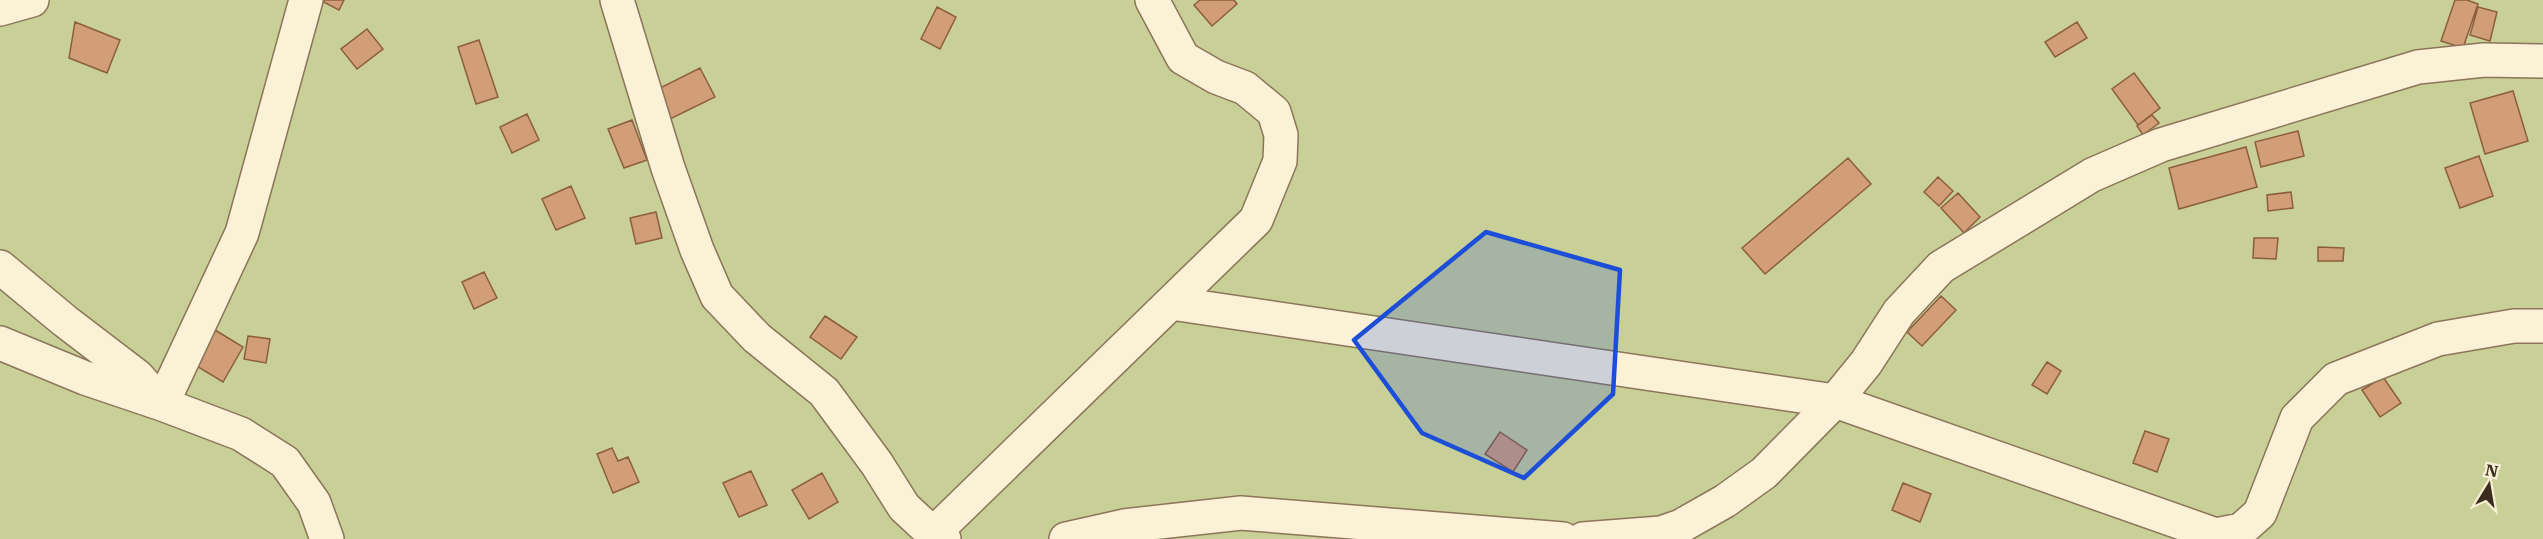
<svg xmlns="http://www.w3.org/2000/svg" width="2543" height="539" font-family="'IBM Plex Serif',serif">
	<rect width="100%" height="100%" fill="#f1e4c3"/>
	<path fill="#c8cf97" d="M0,0H2543V539H0Z"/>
	<path fill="#d19e77" stroke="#8d5e3d" stroke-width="1.5" d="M320,0H344L339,10Z
		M1200,0H1234L1237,4L1212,26L1194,5Z
		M2455,0H2467L2478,4L2463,48L2441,41Z
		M937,7L956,17L940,49L921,39Z
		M2478,7L2497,12L2490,41L2470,35Z
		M75,22L120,40L107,73L69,58Z
		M2077,22L2087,38L2055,57L2045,42Z
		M367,29L383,49L357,69L341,49Z
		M479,40L498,97L476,104L458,47Z
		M700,68L715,97L670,119L656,90Z
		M2134,73L2160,108L2138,125L2112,89Z
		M2513,91L2528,141L2485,154L2470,103Z
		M527,114L539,140L512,153L500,127Z
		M2152,115L2159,123L2143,135L2137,126Z
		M632,120L647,160L624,168L608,129Z
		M2298,131L2304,156L2261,167L2255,142Z
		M2246,147L2257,187L2179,209L2169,168Z
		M2479,156L2493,196L2460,208L2445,168Z
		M1848,158L1871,184L1765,274L1742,248Z
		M1938,177L1953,191L1939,206L1924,192Z
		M571,186L585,218L556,230L542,199Z
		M2291,192L2293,208L2268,211L2267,195Z
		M1958,193L1980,217L1964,233L1941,208Z
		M656,212L662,238L636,244L630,218Z
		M2254,238H2278L2276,259L2253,258Z
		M2318,247L2344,248L2343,261H2318Z
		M484,272L497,298L474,309L462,282Z
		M1941,296L1956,310L1922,346L1907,332Z
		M825,316L857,337L841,359L810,337Z
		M215,330L243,347L223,382L195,365Z
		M248,336L270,339L266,363L244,359Z
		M2047,362L2061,371L2047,394L2032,385Z
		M2383,377L2401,403L2380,417L2362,390Z
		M2145,431L2169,439L2157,472L2133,463Z
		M1500,432L1527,450L1513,472L1485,454Z
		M612,448L618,461L628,457L639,482L613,493L597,454Z
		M751,471L767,505L739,517L723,483Z
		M822,473L838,502L809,519L792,490Z
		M1903,483L1931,494L1920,522L1892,510Z"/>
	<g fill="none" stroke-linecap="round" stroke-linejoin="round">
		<defs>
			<path id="street" d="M617,0L668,168L697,250L717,296L757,338L824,392L877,464L904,507L933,534L944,539
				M0,9L32,0
				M0,267L65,321L137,376L162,404L242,233L306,0
				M1171,303L1835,401L2216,535L2241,530L2260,513L2297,418L2336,379L2438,339L2514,326H2543
				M0,343L85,378L162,404L241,434L285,462L314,503L327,539
				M933,534L1256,220L1280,161L1281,135L1274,112L1245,88L1216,77L1183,58L1152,0
				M1066,539L1124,526L1241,513L1563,539
				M1583,539L1661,533L1681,526L1725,501L1764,473L1835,401L1866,363L1899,312L1941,267L2092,175L2161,145L2418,67L2484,60L2543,61"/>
		</defs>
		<use href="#street" stroke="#8c7559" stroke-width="36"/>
		<use href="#street" stroke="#fbf1d7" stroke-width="33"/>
	</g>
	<path fill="#1d4ed8" fill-opacity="0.2" stroke="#1d4ed8" stroke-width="4.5" stroke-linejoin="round" d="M1486,232L1620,270L1613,394L1524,478L1422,433L1354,340Z"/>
	<g transform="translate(2489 485) rotate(11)" stroke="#f7eed4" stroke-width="4.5" paint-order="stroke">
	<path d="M0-4.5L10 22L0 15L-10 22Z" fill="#3b2c1e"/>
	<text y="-9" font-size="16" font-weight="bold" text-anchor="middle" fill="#3b2c1e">N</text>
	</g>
</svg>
